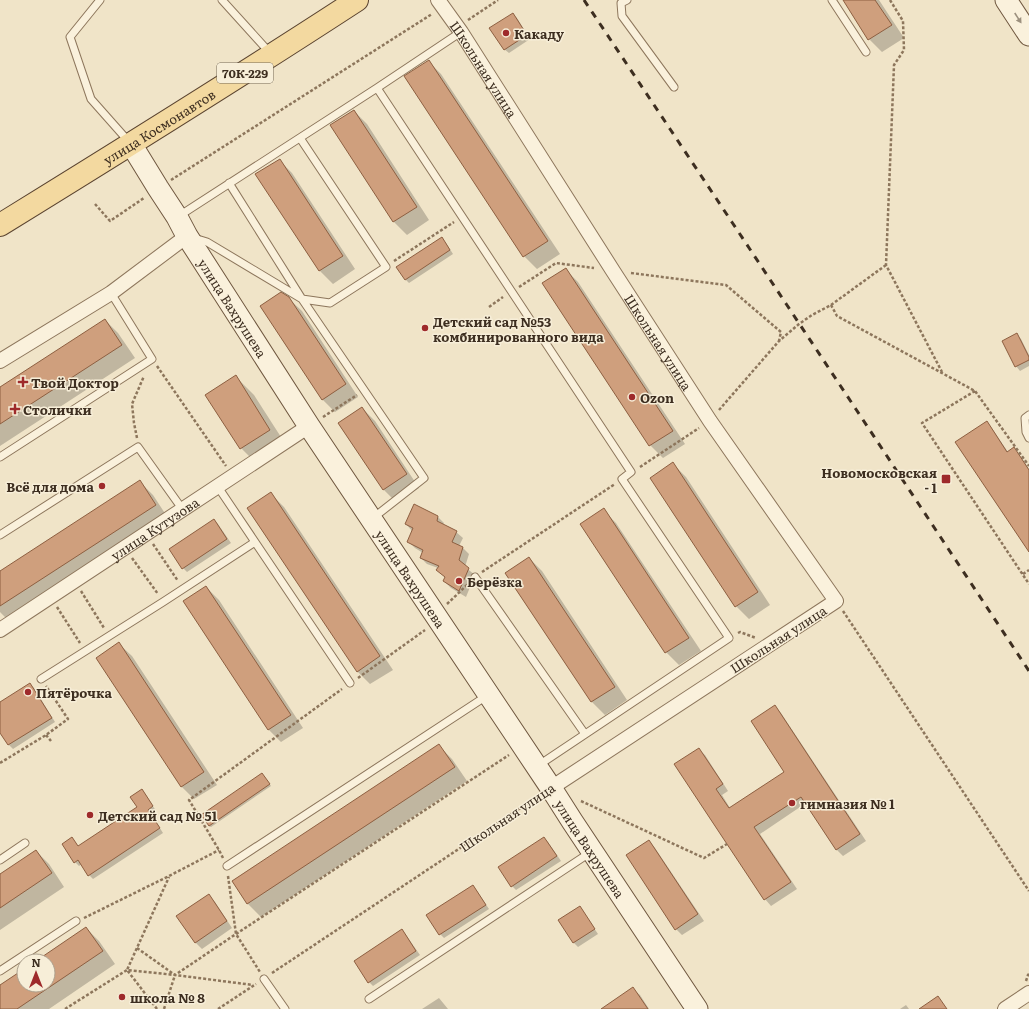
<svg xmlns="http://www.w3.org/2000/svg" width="1029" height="1009" font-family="Literata,serif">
	<rect width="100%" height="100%" fill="#f0e4c8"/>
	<path fill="#0003" d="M844,0H879L904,38L882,52L869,39Z
		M512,14L517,18L530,39L509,53L504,49Z
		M428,61L441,74L560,254L537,269L524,256L406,76Z
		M354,111L367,124L429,220L407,235L394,222L332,125Z
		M279,160L292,173L355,269L333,284L320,271L257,174Z
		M446,243L453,254L409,283L405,279Z
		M565,269L578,282L685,444L663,458L650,445Z
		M288,298L302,311L358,397L335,412L322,399Z
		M105,320L118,333L135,358L0,446V388Z
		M1017,335L1021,339L1029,355V366L1020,371L1016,366Z
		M236,377L254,395L288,448L260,467L241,448Z
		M362,408L375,421L419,488L397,503L384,490L340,423Z
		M987,422L991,427L1008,452L1014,449L1018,453L1029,469V550Z
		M673,464L686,477L770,605L749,619L736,606Z
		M140,482L153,495L168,518L9,621L0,612V572Z
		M271,494L284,507L393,670L370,684L357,671Z
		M603,510L616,523L701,651L679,665L666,652L582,524Z
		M437,516L444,523L443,525L456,532L463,538L459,546L463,548L469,554L465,567L475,575L466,597L451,588L444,581L446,578L437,570L438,568L427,564L421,558L423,553L415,548L409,542L412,531L406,524Z
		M214,520L218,524L231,543L187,572L183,568Z
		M529,558L542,571L627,700L605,715L592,702L507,573Z
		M206,587L219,600L303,728L281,742L268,729Z
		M119,644L132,656L217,785L194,799L181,786Z
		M30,684L34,688L55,722L13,749L9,745L0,731V703Z
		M775,707L781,713L866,841L843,856L837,850L806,803L760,834L797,889L771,906L765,899L676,764L698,749L705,755L728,791L722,795L730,808L785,772Z
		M439,746L452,759L467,781L261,917L248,904L234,882Z
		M264,776L271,786L211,827L209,826Z
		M142,790L146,795L156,811L151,814L163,833L93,879L89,875L82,864L79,866L75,862L72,839L79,847L138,807Z
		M544,838L548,842L561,861L516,890L512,886Z
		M649,841L655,848L704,921L682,935L676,929Z
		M36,851L49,864L64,887L0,930V875Z
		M473,887L477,891L489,909L444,938L440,934Z
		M208,896L215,902L232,928L202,949L195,942Z
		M583,912L598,934L578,947L574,943L559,921Z
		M86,928L99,941L115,964L49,1009H0V987L24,970V985H48V961H38Z
		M402,930L406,935L420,955L373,986L369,982Z
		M633,989L640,995L649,1009H616Z
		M439,998L448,1009H422Z
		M906,1005L909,1009H900Z"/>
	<path fill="#cf9f7d" stroke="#8d5f41" d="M843,0H875L892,25L868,40Z
		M513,13L527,35L504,50L489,28Z
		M429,60L548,241L523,257L404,76Z
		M354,110L417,207L393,222L330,125Z
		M280,159L343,256L319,271L255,174Z
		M442,237L450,250L405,280L396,267Z
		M566,268L673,431L649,446L542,283Z
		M281,292L289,297L346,384L322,400L260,306Z
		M105,319L122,345L0,424V387Z
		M1017,333L1029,357V360L1015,367L1002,341Z
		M236,375L270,430L240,449L205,395Z
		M362,407L407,474L383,490L338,423Z
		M987,421L1007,452L1014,447L1029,470V552L955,442Z
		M673,462L758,592L735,607L650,478Z
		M140,480L156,505L0,606V571Z
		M271,492L380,656L357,672L247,508Z
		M414,504L438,516L437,521L457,531L452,542L463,547L459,560L469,568L459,591L443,581L445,577L436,570L439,566L420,558L423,550L407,542L413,528L405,524Z
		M604,508L689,638L665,653L580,524Z
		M214,519L227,539L182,569L169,549Z
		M529,557L615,687L591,702L505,573Z
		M206,586L291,715L268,730L183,601Z
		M119,642L204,772L181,787L96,658Z
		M30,683L52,718L8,745L0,733V702Z
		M775,705L860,834L836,850L801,797L754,827L791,882L764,900L674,764L699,748L723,784L716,789L729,808L784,772L751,721Z
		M439,744L455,767L247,904L232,881Z
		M262,773L270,784L209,826L201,815Z
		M142,789L153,806L148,810L160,828L88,876L78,860L74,863L62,844L72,837L78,846L137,807L130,797Z
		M544,837L557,856L511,887L498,867Z
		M649,840L698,914L675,930L626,855Z
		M36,850L52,873L0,908V874Z
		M473,885L486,905L439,935L426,915Z
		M209,894L227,921L195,943L176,916Z
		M580,906L595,929L573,943L558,920Z
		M86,927L103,951L17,1009H0V985L24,969V985H48V961H36Z
		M402,929L416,951L368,983L354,961Z
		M633,987L648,1009H601Z
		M938,996L947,1009H919Z"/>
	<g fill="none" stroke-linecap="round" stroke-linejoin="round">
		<defs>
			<path id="service" d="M100,0L70,37L91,99L130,143
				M222,0L270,53
				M627,0L621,3L622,16L674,87
				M832,0L866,52
				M377,88L631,472L622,479L729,638L539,765
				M229,183L302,299L424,478L373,518
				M179,216L377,88L461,32
				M194,238L207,242L302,299L330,303L386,267L300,138
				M1029,415L1025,418L1026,432L1029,438
				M0,457L152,359L111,293
				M218,487L350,683
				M0,535L138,447L183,510
				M475,577L585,734
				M41,679L163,602L255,542
				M0,860L25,843
				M227,866L488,695
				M0,971L76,921
				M264,979L285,1009
				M369,999L591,852"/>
			<g id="minor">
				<path id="s1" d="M438,0L461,32L613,271L710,421L836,601L551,788"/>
				<path d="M0,361L111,293L187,236"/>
				<path id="s2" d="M0,630L309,426"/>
				<path d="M1005,1009L1029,993"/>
			</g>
			<g id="secondary">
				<path d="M1006,0L1029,35"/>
				<path id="s3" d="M131,144L158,188L177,217L187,236L309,426L551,788L572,821L697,1009"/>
			</g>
			<g id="primary">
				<path id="s4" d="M0,225C120,151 239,77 357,0"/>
			</g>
		</defs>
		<use href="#service" stroke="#8d765c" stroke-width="9"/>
		<use href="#minor" stroke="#8d765c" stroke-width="16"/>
		<use href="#secondary" stroke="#6f573f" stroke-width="23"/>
		<use href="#primary" stroke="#5b4430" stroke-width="24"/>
		<path stroke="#8d765c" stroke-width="2.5" stroke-dasharray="3 2" stroke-linecap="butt" d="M890,0L903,21L904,50L894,65L886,265L942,372
			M468,20L498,0
			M171,180L432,14
			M95,204L110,221L144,198
			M394,261L454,222
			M631,273L726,285L781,332L779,341
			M519,287L556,263L594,268
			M831,305L837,316L975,391L1029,466
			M489,307L503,297
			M157,366L226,466
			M975,391L922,423L1029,584
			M719,410L779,341L799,324L812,315L831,305L886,265
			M323,417L357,395
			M137,438L134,423L132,404L144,376
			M640,467L699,428
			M153,544L178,581
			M132,558L158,594
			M482,572L615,484
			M1023,574L1029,570
			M81,591L104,628
			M447,604L468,584
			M57,607L80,643
			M843,611L1029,891
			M738,633L740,632L756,638
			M358,678L425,630
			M46,735L51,741
			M0,763L46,735L68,719L46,686
			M581,801L704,858L727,844
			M223,858L219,850L189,800L342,689
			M228,876L236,934L260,972
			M84,918L169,876L219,850
			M137,948L175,975L253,985
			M272,973L537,797
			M1026,981L1028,975L1029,974
			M65,1009L127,970L175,975L236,934L509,755
			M157,1009L127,970L169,877
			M164,1009L175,975
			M218,1009L256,984"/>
		<use href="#service" stroke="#faf1dc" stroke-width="7"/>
		<use href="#minor" stroke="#faf1dc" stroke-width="14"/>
		<use href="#secondary" stroke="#faf1dc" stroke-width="21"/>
		<use href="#primary" stroke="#f3d9a0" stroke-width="22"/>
		<path stroke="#3d2e20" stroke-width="3" stroke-dasharray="7 7" stroke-linecap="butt" d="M584,0C733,223 881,447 1029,671"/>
	</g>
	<defs><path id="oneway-solid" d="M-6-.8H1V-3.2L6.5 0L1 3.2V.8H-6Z"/></defs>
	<use fill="#9c907e" href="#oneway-solid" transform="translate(1018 18) rotate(57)"/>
	<g fill="#9e2a2b" stroke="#f7eed8" stroke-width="1.5">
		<circle cx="506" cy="33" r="4"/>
		<circle cx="425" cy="328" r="4"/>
		<path d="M21 376h4v4h4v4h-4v4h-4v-4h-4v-4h4z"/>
		<circle cx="632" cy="397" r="4"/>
		<path d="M13 403h4v4h4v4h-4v4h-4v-4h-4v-4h4z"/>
		<rect x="941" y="474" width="10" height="10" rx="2"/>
		<circle cx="102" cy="486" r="4"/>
		<circle cx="459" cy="581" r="4"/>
		<circle cx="28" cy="692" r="4"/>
		<circle cx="792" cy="803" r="4"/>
		<circle cx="90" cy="815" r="4"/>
		<circle cx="122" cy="997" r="4"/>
	</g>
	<g text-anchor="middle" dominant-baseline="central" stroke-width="3" stroke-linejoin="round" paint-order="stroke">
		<rect fill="#f7eed8" stroke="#756857" stroke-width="1" x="217" y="63" width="56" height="20" rx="3"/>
		<g font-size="12" font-weight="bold" fill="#3d2e20">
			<text x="245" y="73">70К-229</text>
		</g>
		<g font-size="13" font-weight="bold" fill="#3d2e20" stroke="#f7eed8" text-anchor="start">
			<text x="514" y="33">Какаду</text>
			<text x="433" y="321">Детский сад №53<tspan x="433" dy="15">комбинированного вида</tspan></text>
			<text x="31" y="382">Твой Доктор</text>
			<text x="640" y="397">Ozon</text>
			<text x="23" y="409">Столички</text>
			<text x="937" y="472" text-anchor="end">Новомосковская<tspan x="937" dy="15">- 1</tspan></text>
			<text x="94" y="486" text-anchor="end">Всё для дома</text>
			<text x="467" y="581">Берёзка</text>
			<text x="36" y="692">Пятёрочка</text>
			<text x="800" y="803">гимназия № 1</text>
			<text x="98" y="815">Детский сад № 51</text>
			<text x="130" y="997">школа № 8</text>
		</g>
		<g font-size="13" fill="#3d2e20" stroke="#f7eed8">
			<text stroke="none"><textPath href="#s1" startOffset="83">Школьная улица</textPath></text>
			<text stroke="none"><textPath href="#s4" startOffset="187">улица Космонавтов</textPath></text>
			<text stroke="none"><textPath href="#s3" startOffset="193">улица Вахрушева</textPath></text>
			<text stroke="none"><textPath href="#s1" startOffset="407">Школьная улица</textPath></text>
			<text stroke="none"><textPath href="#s2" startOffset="185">улица Кутузова</textPath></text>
			<text stroke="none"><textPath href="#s3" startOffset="517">улица Вахрушева</textPath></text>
			<text transform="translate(778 639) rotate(-33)">Школьная улица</text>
			<text transform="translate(507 817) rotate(-34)">Школьная улица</text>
			<text stroke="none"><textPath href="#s3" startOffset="841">улица Вахрушева</textPath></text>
		</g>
	</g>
	<g transform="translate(36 973)"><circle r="19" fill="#f7eed8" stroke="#ada18e"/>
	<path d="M0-3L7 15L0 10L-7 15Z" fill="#9e2a2b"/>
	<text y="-6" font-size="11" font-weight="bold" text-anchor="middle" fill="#3d2e20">N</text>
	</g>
</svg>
